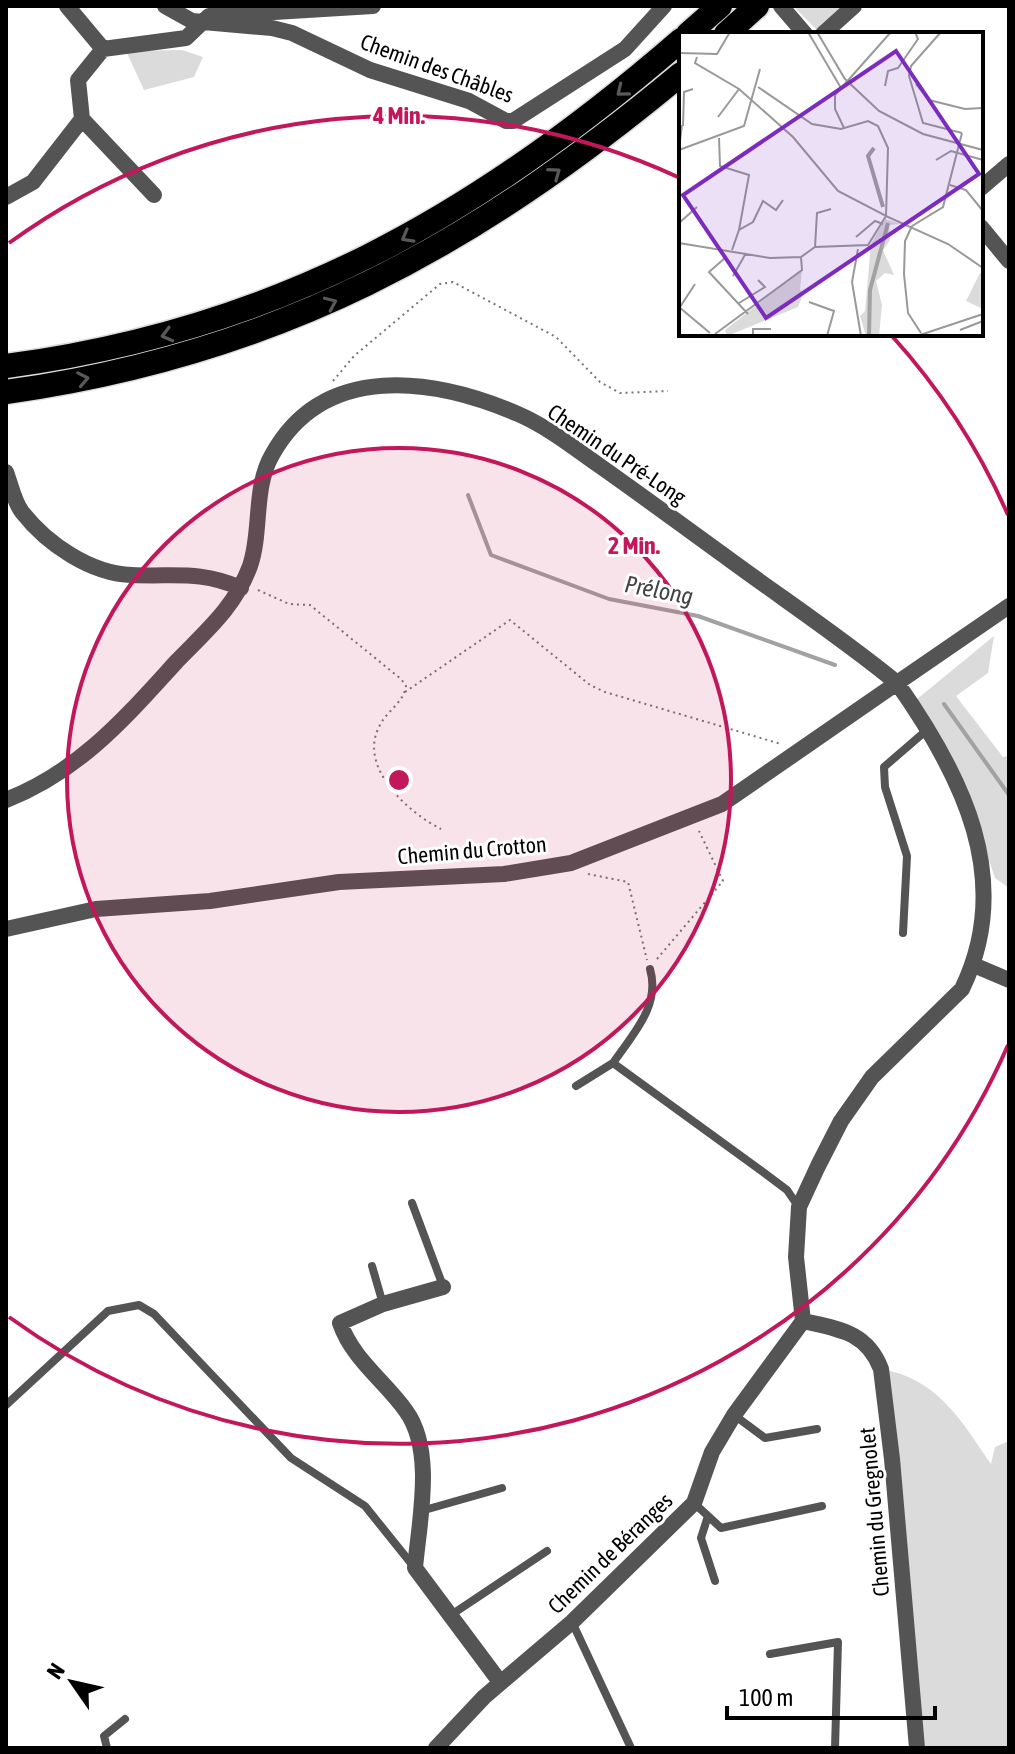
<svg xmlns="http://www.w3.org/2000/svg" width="1015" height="1754" font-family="'Asap Condensed',sans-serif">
	<rect width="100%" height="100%" fill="#fff"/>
	<path fill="#dbdbdb" d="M793,6H843L817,30Z
		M182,50L203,57L194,77L144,90L126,51Z
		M994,636L988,673L956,696L1003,757L1009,756V888L995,878L965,790L911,704Z
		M881,1369C938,1379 960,1419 991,1464L995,1447L1009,1441V1748H917Z"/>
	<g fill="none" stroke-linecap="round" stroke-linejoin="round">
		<path stroke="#a2a2a2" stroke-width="4" d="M468,495L491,555L609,599L698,616L835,665
			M944,704L1009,795"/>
		<defs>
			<path id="highway" d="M688,34L720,6
				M726,34L757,6
				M6,366C277,330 477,217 681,40
				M6,392C277,354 473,247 681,74"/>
		</defs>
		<use href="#highway" stroke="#dbdbdb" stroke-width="27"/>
		<path stroke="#767676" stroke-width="2" stroke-dasharray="2 4" stroke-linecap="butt" d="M333,381L354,356L440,284L453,282L556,337L600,382L620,393L668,391
			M258,590L289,604L310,605L401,679L406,686C403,704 386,711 379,727C358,768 409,813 441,829
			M405,692L510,620L590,685L605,692L781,744
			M588,874L628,882L647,960
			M657,959L723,881L699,831"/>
		<path stroke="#545454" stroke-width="8" d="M903,933L907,856L885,787L884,767L928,729
			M650,969C661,1006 632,1035 613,1063L763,1172L787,1190L798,1206
			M576,1086L613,1063
			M412,1203L443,1286
			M372,1266L383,1304
			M6,1405L108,1311L139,1305L154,1314L291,1458L365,1506L414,1567
			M734,1415L765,1438L817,1429
			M695,1504L721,1528L822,1506
			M421,1511L502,1488
			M708,1516L701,1538L715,1581
			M451,1615L547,1551
			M572,1622L631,1748
			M770,1654L838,1642L835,1748
			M107,1748L104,1736L125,1719"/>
		<path stroke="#545454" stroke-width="16" d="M67,6L103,49L78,80L82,119L154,195
			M165,6L192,21L272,28L292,33L370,70L469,101L506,121H513L625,49L664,6
			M781,6L805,34
			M823,34L854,6
			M103,49L186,38L209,16L373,6
			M981,188L1009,164
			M6,197L33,182L82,119
			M981,227L1009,261
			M6,472C11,485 14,502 22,512C47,544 91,574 132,575C175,577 199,570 241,588
			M6,800C80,771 125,718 177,661C206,631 235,607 250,566C262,531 253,488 272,455C324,361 434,378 518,414C548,427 574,448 600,466C641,495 682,525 722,554C780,597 841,637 897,683L722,804L571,863L504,874L339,882L210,901L96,909L6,929
			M976,966L1009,980
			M443,1287L383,1304L340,1323C353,1360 385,1381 406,1411C435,1451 419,1522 415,1568L500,1682
			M803,1321C839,1329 867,1332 881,1369L892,1459L917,1748
			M436,1748L484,1697L572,1622L694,1503L712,1452L734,1415L803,1321L796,1257L799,1207L818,1166L841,1121L872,1077L962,989C1015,880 962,775 897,683L1009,606"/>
		<use href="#highway" stroke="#000" stroke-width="24"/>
	</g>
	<defs><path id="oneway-chevron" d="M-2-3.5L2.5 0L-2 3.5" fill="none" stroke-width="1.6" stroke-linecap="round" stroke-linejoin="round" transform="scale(2)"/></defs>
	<g stroke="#595959">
		<use href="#oneway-chevron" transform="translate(622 91) rotate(141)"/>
		<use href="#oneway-chevron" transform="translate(555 173) rotate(-36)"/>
		<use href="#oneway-chevron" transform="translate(407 237) rotate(151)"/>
		<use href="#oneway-chevron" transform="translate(331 303) rotate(-24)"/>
		<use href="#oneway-chevron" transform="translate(167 335) rotate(165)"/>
		<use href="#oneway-chevron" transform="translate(83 379) rotate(-11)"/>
	</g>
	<circle cx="399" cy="780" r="332" fill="#c2185b" fill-opacity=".12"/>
	<g fill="none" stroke="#c2185b" stroke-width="4">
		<circle cx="399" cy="780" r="332"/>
		<path d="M1008 1045A664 664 0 0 1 9 1317M9 243A664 664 0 0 1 680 178M892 336A664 664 0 0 1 1008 515"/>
	</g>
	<g text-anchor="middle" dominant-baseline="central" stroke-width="6" stroke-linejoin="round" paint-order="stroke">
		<g font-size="22" fill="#000" stroke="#fff">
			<text transform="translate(437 68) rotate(20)">Chemin des Châbles</text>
			<text transform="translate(617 454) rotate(34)">Chemin du Pré-Long</text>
			<text transform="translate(472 850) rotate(-5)">Chemin du Crotton</text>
			<text transform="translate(874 1512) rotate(-95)">Chemin du Gregnolet</text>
			<text transform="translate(610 1553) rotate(-44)">Chemin de Béranges</text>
		</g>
		<g font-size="24" font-style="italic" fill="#434343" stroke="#fff">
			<text transform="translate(659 590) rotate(11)">Prélong</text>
		</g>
	</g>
	<g transform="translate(679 32)">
		<rect width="304" height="304" fill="#fff"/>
		<path d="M206,187L221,192L210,193L211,208L204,218L215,243L206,241L197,249L203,273L200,304H187L181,284L186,279L192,212ZM123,238L121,258L125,260L119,275L48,304L46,298ZM301,241L304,243V277L287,269Z" fill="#dbdbdb"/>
		<path fill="none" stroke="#a2a2a2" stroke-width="4" d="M195,116L189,124L204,175M190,302L191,258L209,191"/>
		<path fill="none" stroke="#999" stroke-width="2" d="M129,0L162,56M138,0L166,47L200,79L244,102L304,118M262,0L232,34L230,44L244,91L283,101M0,21L38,22L51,0M18,25L16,31L60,57L114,105L159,159L207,184L209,116L199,94L189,89L162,97L133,92L79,55M237,52L250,68L286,77L304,76M206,54L209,39L219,36L239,7L236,0M39,85L60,57M4,94L5,60L14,57M165,96L156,77V63L212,0M40,106L41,134L70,143L60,198M0,117L3,93M0,118L65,94L81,37M257,128L272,119L304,128M271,153L287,158L304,179M0,191L18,175M233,194L226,209L225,242L229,281L242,301M233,194L264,175L283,101M177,205L196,189L204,192M0,211L91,226L122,225L136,215L189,213L207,184L269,212L304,236M136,215L138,181L152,177M179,217L173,250L182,304M53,218L60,198L74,190L84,169L97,178L104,168M46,226L30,240L69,282M54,244L67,221M130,270L155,279L148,304M60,271L86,255L79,248M0,275L31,301M1,275L16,252M281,298L304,289M36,302L123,238L122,225M74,304V297H92M238,304L304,282"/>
		<path fill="#7b2cbf" fill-opacity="0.15" stroke="#7b2cbf" stroke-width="4" d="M217,19L300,142L87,286L4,163Z"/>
		<rect width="304" height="304" fill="none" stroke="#000" stroke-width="4"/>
	</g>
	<circle cx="399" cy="780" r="12" fill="#c2185b" stroke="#fff" stroke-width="4"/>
	<g font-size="24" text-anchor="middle" font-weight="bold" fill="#c2185b" stroke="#fff" stroke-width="6" stroke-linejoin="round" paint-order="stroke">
		<text x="399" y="124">4 Min.</text>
		<text x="634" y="554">2 Min.</text>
	</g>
	<rect width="1015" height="1754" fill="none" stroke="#000000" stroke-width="16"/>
	<g transform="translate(72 1682) rotate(304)" stroke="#ffffff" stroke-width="6" paint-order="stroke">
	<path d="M0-6L14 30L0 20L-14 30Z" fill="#000000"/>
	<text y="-12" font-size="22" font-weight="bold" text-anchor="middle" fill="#000000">N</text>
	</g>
	<path d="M727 1706v12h208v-12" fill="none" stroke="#000000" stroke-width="4"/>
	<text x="739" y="1706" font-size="24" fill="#000000" stroke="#ffffff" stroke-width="6" paint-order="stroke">100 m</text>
</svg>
